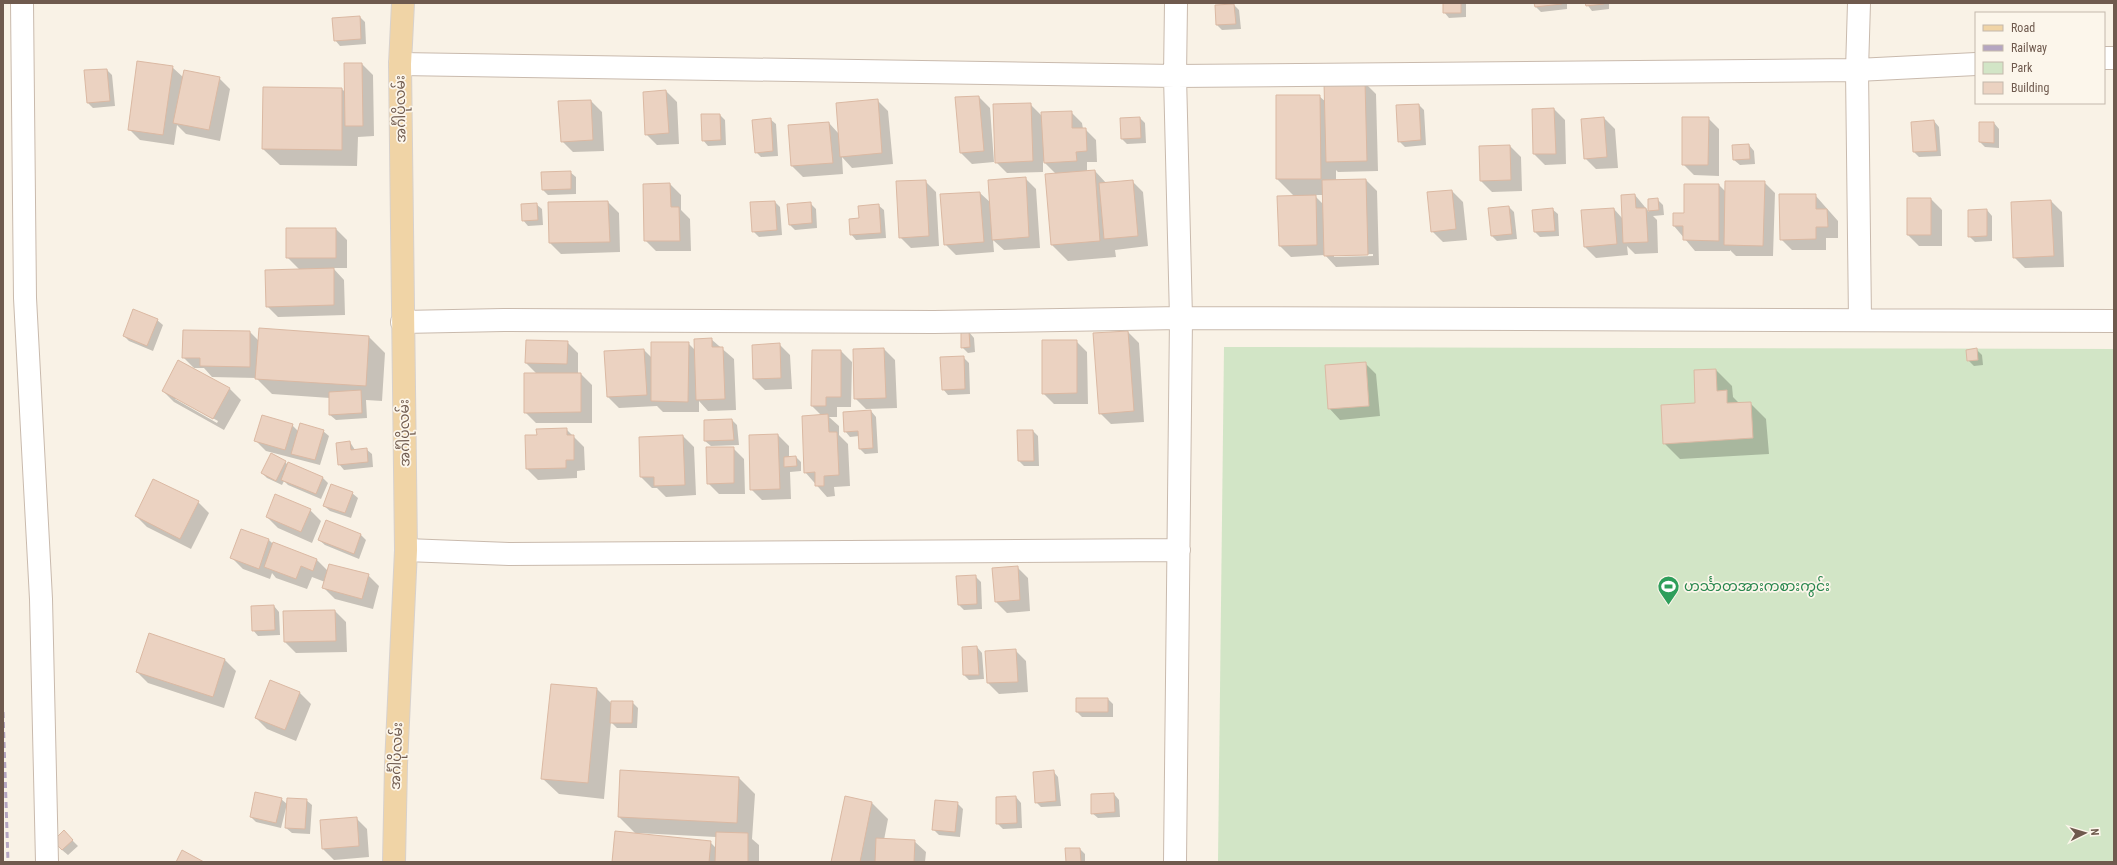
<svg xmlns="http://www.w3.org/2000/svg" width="2117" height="865" font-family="'Roboto Condensed','Noto Sans Myanmar',sans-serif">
	<rect width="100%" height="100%" fill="#f9f2e6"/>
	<path fill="#d2e5c6" d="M1224,347L2114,349V862H1218Z"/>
	<path fill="#0003" fill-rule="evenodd" d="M1444,3H1466V17L1449,18L1444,12Z
		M1535,3H1567V9L1541,12L1536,7Z
		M1586,3H1609V9L1592,11Z
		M1234,5L1239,10L1241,29L1222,30L1217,25Z
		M360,17L365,22L366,44L340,46L335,40Z
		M362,64L373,75L374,136L358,137L357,166L280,165L263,149L342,89L346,93Z
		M172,67L184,78H219L230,89L220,141L186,134L177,125L174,145L140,140L129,129Z
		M107,70L112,75L115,106L93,108L88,103Z
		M1365,83L1376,94L1378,171L1338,172L1336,170V180H1366L1377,191L1379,265L1336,267L1325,255L1291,257L1280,246L1295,197L1277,179L1319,96L1326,102ZM1314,195H1323V204ZM1373,254V256L1334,257V255Z
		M666,91L677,102L679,144L657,145L646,134Z
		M979,97L990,108L994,162L972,164L961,153Z
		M877,100L888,111L893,164L852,168L842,157L843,174L803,177L792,166L829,123L839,134Z
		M591,101L602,112L604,151L573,152L562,141Z
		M1030,104L1042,116L1071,112L1082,123L1083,129H1085L1096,140L1097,162H1087V171H1095L1107,184L1132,181L1143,192L1148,246L1115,250L1116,257L1068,261L1052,245L1056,174L1043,161V172L1007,173L996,162Z
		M1419,105L1424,110L1426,145L1405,147L1399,141Z
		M1554,109L1565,120L1566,164L1545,165L1534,154Z
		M702,115H720L725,120L726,145L708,146L703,140Z
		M1140,118L1145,123L1146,143L1127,144L1122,139L1121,119Z
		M1604,118L1615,129L1618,168L1596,169L1585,158Z
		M1708,118L1719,129V176L1694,175L1683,164Z
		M770,119L776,124L778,156L761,157L756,152Z
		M1934,121L1939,127L1941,156L1919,157L1914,152Z
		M1994,123L1999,129V148L1985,147L1980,142Z
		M1749,145L1754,151L1755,164L1740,165L1734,160Z
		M1510,146L1521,157L1522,191L1492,192L1481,181Z
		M570,172L576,177V194L548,195L543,190Z
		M1025,178L1036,189L1040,248L1004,250L993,240L994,252L956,255L945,244L980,193L991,203Z
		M925,181L936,192L939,246L911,248L900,237Z
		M1764,182L1775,193L1773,256H1736L1730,250V251H1695L1674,226L1719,185L1726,192Z
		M670,184L681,195V210L690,219L691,251H656L645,240Z
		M1452,191L1463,202L1467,240L1443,242L1432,231Z
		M1635,195L1649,212V200H1658L1663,205L1664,215L1653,216L1657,220L1658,253L1635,254L1627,246L1628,255L1596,258L1585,247L1614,209L1622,218Z
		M1815,195L1838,221V238H1826V250H1792L1781,239Z
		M1931,199L1942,210V246H1919L1908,235Z
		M2051,201L2062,212L2064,267L2025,268L2014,257Z
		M608,202L619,213L620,252L561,254L550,243L549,203Z
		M775,202L780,207L782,235L759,237L753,231Z
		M810,203L816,209L817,228L795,230L790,225Z
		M536,204L542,209L543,225L528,226L523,220Z
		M878,205L884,210L886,238L856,240L851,234L860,219Z
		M1509,207L1514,212L1517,239L1497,241L1492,236Z
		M1552,209L1558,214L1559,236L1540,237L1535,232Z
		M1987,210L1992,216V241L1975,242L1969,236Z
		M336,229L347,240V268H333L344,280L345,315L278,317L267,306L300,270L287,257Z
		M157,320L163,325L153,351L129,341L124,336Z
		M250,332L259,341L369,337L385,353L382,401L366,400L367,418L336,420L330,415V398L272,394L256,378L212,377L204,368H194L183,357Z
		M969,332L974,338L975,352L968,353L962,347Z
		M1128,332L1139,343L1144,422L1111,424L1100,413Z
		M711,339L734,359L736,410L708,411L699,401V412H663L657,406L619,408L608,397L605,352L644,350L652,358L688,343L695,350Z
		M1076,341L1087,352L1088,404H1054L1043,393Z
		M567,342L578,353V374H581L592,385V423H536L525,412L537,374L526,363Z
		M779,344L790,355L792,389L765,390L754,379Z
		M884,349L895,360L897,408L866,409L855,398Z
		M1976,349L1982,355L1983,365L1974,366L1968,360Z
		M841,351L852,362L851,407H837V417H829L839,426V435L848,444L850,486L834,487L835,496L827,497L805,472L822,416L812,406Z
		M963,357L969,363L970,394L948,395L943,389Z
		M179,361L230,389L241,400L224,430L174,402L163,391ZM175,397L218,421L217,423L175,399Z
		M1365,363L1376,374L1380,416L1340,420L1329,408Z
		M1716,370L1732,386L1733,397L1739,403H1750L1766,419L1769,454L1680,459L1664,443L1697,404Z
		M871,411L876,417L878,453L865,454L860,449L859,436L850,437L845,431Z
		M732,420L737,425L739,445L711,446L705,441V421Z
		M292,425L299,432L323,431L329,436L320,465L266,451L255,440Z
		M566,429L584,447L585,470L577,471V478L538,480L527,469L538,436Z
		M1033,431L1038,436L1039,466H1024L1019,461Z
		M778,435L789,446V457H796L801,462V471L790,472L791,499L762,500L751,489L750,436Z
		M683,436L694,447L696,495L666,497L657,488H652L641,477L640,438Z
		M350,442L355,450L366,449L372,454L373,467L344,470L339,464Z
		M733,448L744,459L745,494H719L708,483Z
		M285,462L288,465L322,477L328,483L321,499L288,485L284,481L282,485L267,478L262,473Z
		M352,493L358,498L351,518L330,511L324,506Z
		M198,502L209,513L191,549L147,527L136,516Z
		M310,510L321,521L312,543L278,528L267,517Z
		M326,522L361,535L366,540L359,559L325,545L319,540Z
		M241,530L269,540L273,544L317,560L328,571L368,575L379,586L373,609L335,599L324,588L325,582L312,577L307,589L276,578L272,573L270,579L243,569L232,558Z
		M1017,567L1028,578L1030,611L1007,613L996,602Z
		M975,576L981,582L982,609L964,610L959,605Z
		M274,606L279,612L280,635L258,636L253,630Z
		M335,611L346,622L347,652L296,653L285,642L284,612Z
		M149,634L225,660L236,671L224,708L148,683L137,672Z
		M977,647L982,653L984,679L969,680L964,675Z
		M1015,650L1026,661L1028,692L999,694L988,683L987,652Z
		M597,689L612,704L632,702L638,708L637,728H617L611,722L604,799L559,794L542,778Z
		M300,693L311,704L296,741L267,729L256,718Z
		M1108,699L1113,704V717H1082L1077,712Z
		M1053,771L1058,777L1061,806L1041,807L1036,802Z
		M739,778L755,794L752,839L759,845V862H613L637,835L619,817ZM638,833L716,837V848L710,842L638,835Z
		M1114,794L1119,800L1120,817L1098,818L1092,813V795Z
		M845,797L872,803L888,819L884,840L914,841L926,852L925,862H832Z
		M1016,797L1021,803L1022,828L1003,829L997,823Z
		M281,799L287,804L281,828L256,822L251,817Z
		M306,800L312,805L310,834L292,833L286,828Z
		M957,803L963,809L960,837L939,835L934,830Z
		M356,818L367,829L369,857L334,860L323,849Z
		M64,832L78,846L68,855L62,850Z
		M1080,849L1085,854V862H1067Z"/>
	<path fill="#ebd2c1" stroke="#dbb9a3" d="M1443,3H1461V13H1443Z
		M1534,3H1562V4L1535,7Z
		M1585,3H1604V4L1586,6Z
		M1234,4L1236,24L1216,25L1215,5Z
		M360,16L361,39L334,41L332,18Z
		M137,61L173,66L163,135L128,130Z
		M344,63H362L363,126H345Z
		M107,69L110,101L87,103L84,70Z
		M184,70L220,77L209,130L173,123Z
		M1365,82L1367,161L1326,162L1324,83Z
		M263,87L342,88V150L262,149Z
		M666,90L669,133L645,135L643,92Z
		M1276,95H1320L1321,179H1276Z
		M979,96L984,151L960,153L955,97Z
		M878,99L882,153L840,157L836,103Z
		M591,100L593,140L561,142L558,101Z
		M1031,103L1033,161L995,163L993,104Z
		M1419,104L1421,140L1398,142L1396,105Z
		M1554,108L1556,154H1533L1532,109Z
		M1072,111V128H1086L1087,151L1076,152L1077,161L1044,163L1041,112Z
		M701,114H720L721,140L702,141Z
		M1140,117L1141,138L1121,139L1120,118Z
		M1604,117L1607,157L1584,159L1581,119Z
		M1682,117H1709L1708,165H1682Z
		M771,118L773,151L755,153L752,120Z
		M1934,120L1937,151L1913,152L1911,122Z
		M829,122L833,163L791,166L788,125Z
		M1979,122H1994V143L1979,142Z
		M1749,144L1750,159L1733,160L1732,145Z
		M1510,145L1511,180L1480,181L1479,146Z
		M1095,170L1100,241L1051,245L1045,174Z
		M571,171V189L542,190L541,172Z
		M1026,177L1029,237L992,240L988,180Z
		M1366,179L1368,255L1324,256L1322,180Z
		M926,180L929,236L899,238L896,181Z
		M1133,180L1138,236L1104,239L1099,183Z
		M1725,181H1765L1763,246L1724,245Z
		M670,183L671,207H679L680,241H644L643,184Z
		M1684,184H1719V241L1683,240V226H1673V213H1684Z
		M1452,190L1456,229L1431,232L1427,192Z
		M980,192L984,242L944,245L940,194Z
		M1635,194L1636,208H1646L1648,242L1623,243L1621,195Z
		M1779,194H1816V209H1827L1828,227H1816V239L1780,240Z
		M1316,195L1317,245L1279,246L1277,196Z
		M1658,198L1659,210L1648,211V199Z
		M1907,198H1931V235H1907Z
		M2051,200L2054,256L2013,258L2011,202Z
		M608,201L610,242L549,243L548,202Z
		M775,201L777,230L752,232L750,202Z
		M811,202L812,223L789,225L787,204Z
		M537,203L538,220L522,221L521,204Z
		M879,204L881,233L850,235L849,219L859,218L858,206Z
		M1509,206L1512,234L1491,236L1488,208Z
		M1553,208L1555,231L1534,232L1532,210Z
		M1614,208L1617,244L1584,247L1581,210Z
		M1987,209V236L1968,237V210Z
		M286,228H336V258H286Z
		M334,268V305L266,307L265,270Z
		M133,309L158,319L147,346L123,336Z
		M259,328L369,336L366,386L255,379Z
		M183,330L250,331V367L200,366V358H182Z
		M969,331L970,347L961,348V332Z
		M1128,331L1134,411L1099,414L1093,333Z
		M712,338V347H723L725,399L696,400L694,339Z
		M526,340L568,341L567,364L525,363Z
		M1042,340H1077V393L1042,394Z
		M651,342H689L688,402L651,401Z
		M780,343L781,378L753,379L752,345Z
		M884,348L886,398L854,399L853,349Z
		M1977,348L1978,360L1967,361L1966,350Z
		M644,349L647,395L607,397L604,351Z
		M812,350H841V397H826V406H811Z
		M964,356L965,389L942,390L940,357Z
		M178,360L230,388L213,419L162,391Z
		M1366,362L1369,406L1328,409L1325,365Z
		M1716,369L1717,391L1727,390V403L1751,402L1753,438L1663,444L1661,405L1695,403L1694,370Z
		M524,373H581V412L524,413Z
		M361,390L362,413L329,415V392Z
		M871,410L873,448L859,449L858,431L844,432L843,412Z
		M828,414L829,432H837L839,475L824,476V486H815V472L804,473L802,416Z
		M262,415L293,424L285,450L254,441Z
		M732,419L734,440L704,441V420Z
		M300,423L324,430L315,460L291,454Z
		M567,428V435H574V460H566V468L526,469L525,435H537L536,429Z
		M1017,430H1033L1034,461H1018Z
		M778,434L780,489L750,490L749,435Z
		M683,435L685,485L654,486V477H640L639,437Z
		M350,441L351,450L367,448L368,462L338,465L336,443Z
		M706,447H734V483L707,484Z
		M271,453L286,461L276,481L261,473Z
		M796,456L797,466L784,467V457Z
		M288,462L323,477L316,494L281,480Z
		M153,479L199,501L180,539L135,516Z
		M331,484L353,492L345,513L323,506Z
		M275,494L311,509L301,532L266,517Z
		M326,520L361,534L354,554L318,540Z
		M241,529L269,539L259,569L230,558Z
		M273,542L317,559L313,571L301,566L296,579L264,567Z
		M329,564L369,574L362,599L322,588Z
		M1018,566L1020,600L995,602L992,568Z
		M976,575L977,604L958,605L956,576Z
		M274,605L275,630L252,631L251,606Z
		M335,610L336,641L284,642L283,611Z
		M149,633L225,659L213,697L136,672Z
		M977,646L979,675H963L962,647Z
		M1016,649L1018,682L987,683L985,651Z
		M270,680L300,692L285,730L255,718Z
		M551,684L597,688L588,783L541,779Z
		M1076,698H1108V712H1076Z
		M611,701H633L632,723H610Z
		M620,770L739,777L737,823L618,817Z
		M1054,770L1056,801L1035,803L1033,772Z
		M255,792L282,798L276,823L250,817Z
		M1114,793L1115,812L1091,814V794Z
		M845,796L872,802L860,862H831Z
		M1016,796L1017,823L996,824V797Z
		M287,798L307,799L305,829L285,828Z
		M935,800L958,802L955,832L932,830Z
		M357,817L359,846L322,849L320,820Z
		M64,830L73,840L62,850L53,841Z
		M615,831L711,841L709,862H612Z
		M716,832L748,833V862H715Z
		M876,838L915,840L914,862H875Z
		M1065,848H1080L1081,862H1066Z
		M182,850L204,862H176Z"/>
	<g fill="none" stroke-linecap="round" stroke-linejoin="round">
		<defs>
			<path id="minor" d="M22,3L25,298L41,599L47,862
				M1859,3L1857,70L1860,320
				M2104,58H2114
				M400,64L1175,76L1857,70L1976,64
				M402,322L504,320L934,322L1181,318L2114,321
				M406,550L509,554L1179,550
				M1175,862L1181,318L1175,76L1176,3"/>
			<path id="primary" d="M394,862L396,765L406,550L400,64L403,3"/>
		</defs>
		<use href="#minor" stroke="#c9baad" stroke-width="24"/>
		<use href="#primary" stroke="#d7d1cd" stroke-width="24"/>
		<use href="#minor" stroke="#fff" stroke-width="22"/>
		<use href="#primary" stroke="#f0d4a6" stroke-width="22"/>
		<path stroke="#b5a6c1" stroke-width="3" stroke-dasharray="6 4" stroke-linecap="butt" d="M3,712L8,862"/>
	</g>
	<defs>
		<symbol id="stadium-pin" viewBox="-11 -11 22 30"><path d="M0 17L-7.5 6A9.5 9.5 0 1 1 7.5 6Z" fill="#2e9e5b" stroke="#fcf6eb"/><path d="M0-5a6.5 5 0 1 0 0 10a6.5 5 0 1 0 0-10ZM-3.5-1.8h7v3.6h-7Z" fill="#fff"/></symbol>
	</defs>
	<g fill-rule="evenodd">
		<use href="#stadium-pin" x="1656" y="574" width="25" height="34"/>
	</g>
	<g text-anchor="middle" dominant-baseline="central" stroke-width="3.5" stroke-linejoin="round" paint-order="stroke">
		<g font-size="14" fill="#6f5a4e" stroke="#fcf6eb">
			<text transform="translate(400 109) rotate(-91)">အင်္ဂါပိုလမ်း</text>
			<text transform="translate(404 433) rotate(-91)">အင်္ဂါပိုလမ်း</text>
			<text transform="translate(396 756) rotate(-88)">အင်္ဂါပိုလမ်း</text>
		</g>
		<g font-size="14" fill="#27864d" stroke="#fcf6eb" text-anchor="start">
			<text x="1684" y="586">ဟင်္သာတအားကစားကွင်း</text>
		</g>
	</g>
	<rect width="2117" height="865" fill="none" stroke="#6f5a4e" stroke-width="8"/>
	<rect x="1975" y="12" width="130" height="92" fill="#fcf6eb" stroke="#c4b8ac"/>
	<rect x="1983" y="25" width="20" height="6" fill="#f0d4a6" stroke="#c4b8ac"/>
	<text x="2011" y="32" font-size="12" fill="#6f5a4e">Road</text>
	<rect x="1983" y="45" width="20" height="6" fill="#b5a6c1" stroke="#c4b8ac"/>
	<text x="2011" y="52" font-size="12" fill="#6f5a4e">Railway</text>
	<rect x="1983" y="62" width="20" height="12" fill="#d2e5c6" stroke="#c4b8ac"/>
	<text x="2011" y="72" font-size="12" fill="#6f5a4e">Park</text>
	<rect x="1983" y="82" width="20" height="12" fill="#ebd2c1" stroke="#c4b8ac"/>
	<text x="2011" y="92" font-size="12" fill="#6f5a4e">Building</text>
	<g transform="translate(2085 833) rotate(85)" stroke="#fcf6eb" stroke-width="3" paint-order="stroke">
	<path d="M0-3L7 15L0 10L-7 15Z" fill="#6f5a4e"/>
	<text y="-6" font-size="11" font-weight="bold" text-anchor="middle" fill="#6f5a4e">N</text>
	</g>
</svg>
